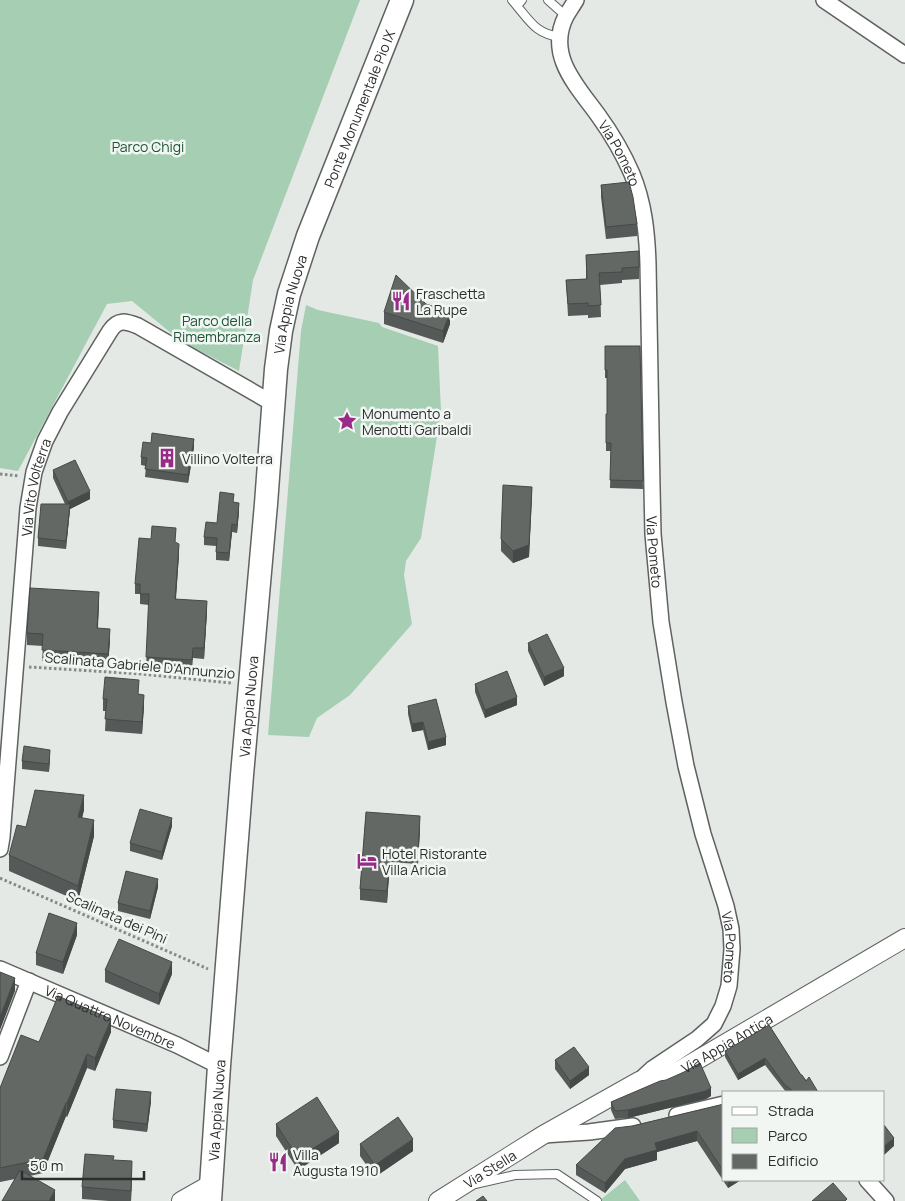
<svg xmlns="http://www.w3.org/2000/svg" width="905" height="1201" font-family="Manrope,sans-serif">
	<rect width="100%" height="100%" fill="#e4e9e5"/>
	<path fill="#a6ceb3" d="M0,0H360L253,280L239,371L182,342L132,301L107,304L18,471L0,468Z
		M306,305L318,310L379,323L382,327L438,346L441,411L421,538L406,561L404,575L412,624L350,695L317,718L309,737L268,735L301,331Z
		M625,1180L640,1201H599Z"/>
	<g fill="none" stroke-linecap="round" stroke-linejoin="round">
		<defs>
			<path id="service" d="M512,0L517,6L522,0
				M548,0L566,16
				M517,6C531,23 537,34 560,37
				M475,1184L515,1175L557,1174L597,1201"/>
			<g id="minor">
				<path id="s1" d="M576,0C573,5 569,11 566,16C546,55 577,86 598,115C611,133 623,153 632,174C644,203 647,233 648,264L652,488L653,534L661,622L674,702L686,766L703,834L726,906L731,929L732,949L729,986L723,1006L714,1024L697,1039L652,1069L639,1081"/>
				<path d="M824,0L905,55"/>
				<path id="s2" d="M0,849L2,837L28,508L34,472L45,441L60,412L110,331C118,319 125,321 138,326L274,404"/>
				<path id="s3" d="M0,969L177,1045L219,1066"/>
				<path d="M0,1057L29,981"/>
				<path d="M677,1115L724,1104"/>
				<path d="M543,1135L589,1132L633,1126"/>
				<path d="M867,1180L886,1201"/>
			</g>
			<g id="tertiary">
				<path d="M181,1201L211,1184"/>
				<path id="s4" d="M438,1201L543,1135L639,1081L662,1078L680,1070L905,938"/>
			</g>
			<g id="primary">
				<path id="s5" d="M210,1201L219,1066L242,775L266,504L276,369L281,331L289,294L308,236L402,0"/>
			</g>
		</defs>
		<use href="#service" stroke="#5f6360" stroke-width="10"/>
		<use href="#minor" stroke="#5f6360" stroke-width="18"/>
		<use href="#tertiary" stroke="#5f6360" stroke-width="20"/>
		<use href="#primary" stroke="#5f6360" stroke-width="25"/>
		<path stroke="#868a87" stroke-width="3" stroke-dasharray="2.5 2.5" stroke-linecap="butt" d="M0,474L19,476
			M29,667L142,674L232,683
			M0,878L208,969"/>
		<use href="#service" stroke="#fff" stroke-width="8"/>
		<use href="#minor" stroke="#fff" stroke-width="15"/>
		<use href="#tertiary" stroke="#fff" stroke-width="18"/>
		<use href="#primary" stroke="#fff" stroke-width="22"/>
	</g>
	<path fill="#555957" d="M601,185L637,224V236L606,239L601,197Z
		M639,251V279L622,280V283L600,285L601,317L588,318V315L568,316L566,280L586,279V255Z
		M384,312L450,324L443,343L384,324Z
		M605,346H640L643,489L610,488L611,451H606V414H607V378H605Z
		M194,447L188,483L145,477L146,466L141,465V457Z
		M53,470L90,499L70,509L66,549L38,546V538L65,504L53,478Z
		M532,498L529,557L513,563L501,551V539Z
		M234,502L239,511L237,533L232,532L229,561L216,560V546L204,545V537L217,523Z
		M175,543L179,554L176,599L207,611L204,659L193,658L192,670L146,668L149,605L140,604V594H135V584Z
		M99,603L98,628L110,640L108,666L42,661L43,646L27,645V633Z
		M528,643L564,676L544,686L528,651Z
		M475,684L517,705L485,718L475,692Z
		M139,694L144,706L142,734L105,731L106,711H103V699Z
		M408,706L446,745L428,750L423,730L412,732L408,714Z
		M50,758L49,772L22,769V761Z
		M84,810L82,818L94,836L78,901L9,871V855L26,827Z
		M366,812L420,828L418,864L390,862L387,903L360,900V889Z
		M172,826L162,860L130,851V843Z
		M158,887L150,919L118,911V903Z
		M77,935L63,974L36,965V953Z
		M105,970L172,974L159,1005L105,982Z
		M769,1025L801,1075L818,1092H786L765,1065L738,1080L725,1057V1051Z
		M111,1032L95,1071L87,1068L67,1117L66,1116L43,1173L30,1176L55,1201L15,1179L0,1182V1088L39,1042Z
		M555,1060L589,1075L570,1089L555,1069Z
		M711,1096L706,1099L628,1118L615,1119L611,1110V1102Z
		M151,1101L147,1132L113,1128V1120Z
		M724,1104V1180H741L728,1188L697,1141L657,1152V1160L625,1169L605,1193L576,1175V1165L632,1126Z
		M276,1124L339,1143L298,1170L276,1136Z
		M360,1144L413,1151L375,1177L360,1156Z
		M114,1160L132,1173L131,1201H109L82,1199V1187Z"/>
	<path fill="#454947" d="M450,312V324L443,343V331Z
		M194,439V447L188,483V475Z
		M532,487L529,557L513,563V551Z
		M90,491V499L70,509L66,549L68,502Z
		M239,503V511L237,533V525Z
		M232,524V532L229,561V553Z
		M179,544V554L175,609V599Z
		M99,592V603L97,639V628Z
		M207,601V611L204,659V648Z
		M110,629V640L108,666V654Z
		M564,668V676L544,686V677Z
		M144,695V706L142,734V722Z
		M517,697V705L485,718V710Z
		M423,722V730L412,732V724Z
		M446,737V745L428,750V742Z
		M50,750V758L49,772V764Z
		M84,795V810L78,833V817Z
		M420,816V828L418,864V853Z
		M172,818V826L162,860V852Z
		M94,820V836L78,901V886Z
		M390,850V862L387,903V891Z
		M158,879V887L150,919V911Z
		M77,923V935L63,974V962Z
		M172,962V974L159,1005V994Z
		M15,978V991L0,1030V1017Z
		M111,1019V1032L95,1071V1058Z
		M87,1054V1068L67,1117V1103Z
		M765,1058V1065L738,1080V1074Z
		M589,1067V1075L570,1089V1081Z
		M711,1088V1096L706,1099L628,1118V1110Z
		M151,1092V1101L147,1132V1124Z
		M66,1103V1116L43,1173V1159Z
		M697,1131V1141L657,1152V1160L625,1169L605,1193V1183L625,1159L655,1143Z
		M339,1132V1143L298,1170V1158Z
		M894,1138V1146L884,1155V1146Z
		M413,1139V1151L375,1177V1165Z
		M132,1161V1173L131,1201V1191Z
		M728,1180H741L728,1188Z
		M55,1190V1201H49Z"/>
	<path fill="#636865" stroke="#454947" d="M629,182L633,197L637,224L606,227L601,185Z
		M639,251V267L622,268V272L599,273L601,305L588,306V303L568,304L566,280L587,279L586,255Z
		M396,275L426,304L450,312L443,331L384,312Z
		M605,346H640L643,481L610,480L611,443H606V414H607V370H605Z
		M152,433L194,439L188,475L145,469L147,458L141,457L143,442L151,443Z
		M75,460L90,491L68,502L53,470Z
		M503,485L532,487L529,545L513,551L501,539Z
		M220,492L234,494L233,502L239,503L237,525L232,524L229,553L216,552L217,538L204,537L206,522L217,523Z
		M41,504H70L66,541L38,538Z
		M152,526L176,528L175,542L179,544L175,599L207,601L204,648H193L192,660L146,657L149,594H140V584H135L139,538L151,539Z
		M30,588L99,592L97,628L110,629L108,654L42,650L43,634L27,633Z
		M547,634L564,668L544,677L528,643Z
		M507,671L517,697L485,710L475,684Z
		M105,677L139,680L138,694L144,695L142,722L105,719L107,699H103Z
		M436,699L446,737L428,742L423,722L412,724L408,706Z
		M24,746L50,750L49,764L22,761Z
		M35,790L84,795L78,817L94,820L78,886L9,855L17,825L26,827Z
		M140,809L172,818L162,852L130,843Z
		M366,812L420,816L418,853L390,850L387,891L360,889Z
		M126,871L158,879L150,911L118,903Z
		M49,913L77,923L63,962L36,953Z
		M119,939L172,962L159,994L105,970Z
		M0,972L15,978L0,1017Z
		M58,996L111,1019L95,1058L87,1054L67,1103H66L43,1159L0,1168V1088L21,1035L39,1042Z
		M769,1025L801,1075H802L806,1081L809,1077L818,1092H794L784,1084L765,1058L738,1074L725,1051Z
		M574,1047L589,1067L570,1081L555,1060Z
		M700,1063L711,1088L706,1091L628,1110L615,1111L611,1102L660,1081L666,1080L684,1072Z
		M116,1089L151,1092L147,1124L113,1120Z
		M317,1097L339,1132L298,1158L276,1124Z
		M724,1104V1172L697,1131L655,1143L657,1150L625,1159L605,1183L576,1165L615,1128L632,1126Z
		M398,1117L413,1139L375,1165L360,1144Z
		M884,1125L894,1138L884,1146Z
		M85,1154L114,1156L113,1160L132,1161L131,1191L82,1187Z
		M20,1170L55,1190L49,1201H2Z
		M833,1183L847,1199L845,1201H812Z
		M483,1196L487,1201H476Z"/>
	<defs>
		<symbol id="restaurant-bare" viewBox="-9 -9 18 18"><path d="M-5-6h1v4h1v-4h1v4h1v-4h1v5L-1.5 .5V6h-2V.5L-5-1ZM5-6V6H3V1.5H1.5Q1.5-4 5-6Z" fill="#9a2a88" stroke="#f1f6f3" stroke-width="2.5" paint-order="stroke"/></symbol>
		<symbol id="sight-bare" viewBox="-9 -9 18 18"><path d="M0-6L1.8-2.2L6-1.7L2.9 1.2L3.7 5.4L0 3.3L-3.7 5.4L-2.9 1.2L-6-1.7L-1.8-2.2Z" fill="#9a2a88" stroke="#f1f6f3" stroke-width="2.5" paint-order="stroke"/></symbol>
		<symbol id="building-bare" viewBox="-9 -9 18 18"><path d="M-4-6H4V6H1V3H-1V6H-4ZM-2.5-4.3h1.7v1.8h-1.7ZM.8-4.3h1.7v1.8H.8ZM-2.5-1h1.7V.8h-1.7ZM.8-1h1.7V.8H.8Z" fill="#9a2a88" stroke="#f1f6f3" stroke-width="2.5" paint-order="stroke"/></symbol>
		<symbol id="hotel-bare" viewBox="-9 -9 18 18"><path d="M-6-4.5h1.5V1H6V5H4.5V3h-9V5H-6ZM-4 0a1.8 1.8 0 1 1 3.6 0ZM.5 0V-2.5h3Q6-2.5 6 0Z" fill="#9a2a88" stroke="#f1f6f3" stroke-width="2.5" paint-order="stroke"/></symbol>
	</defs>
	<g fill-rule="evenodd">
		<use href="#restaurant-bare" x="387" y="287" width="28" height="28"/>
		<use href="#sight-bare" x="333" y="407" width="28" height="28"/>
		<use href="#building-bare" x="153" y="444" width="28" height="28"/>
		<use href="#hotel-bare" x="353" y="847" width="28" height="28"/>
		<use href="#restaurant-bare" x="264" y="1148" width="28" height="28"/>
	</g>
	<g text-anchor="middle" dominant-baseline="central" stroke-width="5" stroke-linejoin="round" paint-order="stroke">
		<g font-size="14" fill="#2c2e2d" stroke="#f1f6f3">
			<text stroke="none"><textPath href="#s5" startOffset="1109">Ponte Monumentale Pio IX</textPath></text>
			<text stroke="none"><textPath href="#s1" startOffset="174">Via Pometo</textPath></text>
			<text stroke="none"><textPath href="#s5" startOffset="901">Via Appia Nuova</textPath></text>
			<text stroke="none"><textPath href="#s2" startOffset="364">Via Vito Volterra</textPath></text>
			<text stroke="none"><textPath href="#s1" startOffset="578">Via Pometo</textPath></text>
			<text transform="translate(140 665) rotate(5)">Scalinata Gabriele D'Annunzio</text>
			<text stroke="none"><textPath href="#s5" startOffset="496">Via Appia Nuova</textPath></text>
			<text transform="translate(117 917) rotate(24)">Scalinata dei Pini</text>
			<text stroke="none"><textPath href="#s1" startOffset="982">Via Pometo</textPath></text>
			<text stroke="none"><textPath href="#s3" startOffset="120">Via Quattro Novembre</textPath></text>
			<text stroke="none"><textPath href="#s4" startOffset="331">Via Appia Antica</textPath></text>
			<text stroke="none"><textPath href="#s5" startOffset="91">Via Appia Nuova</textPath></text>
			<text stroke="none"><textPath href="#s4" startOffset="61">Via Stella</textPath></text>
		</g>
		<g font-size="14" fill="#1b5535" stroke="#f1f6f3">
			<text x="148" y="146">Parco Chigi</text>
			<text x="217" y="320">Parco della<tspan x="217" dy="16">Rimembranza</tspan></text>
		</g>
		<g font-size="14" fill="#2c2e2d" stroke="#f1f6f3" text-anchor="start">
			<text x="416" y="293">Fraschetta<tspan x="416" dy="16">La Rupe</tspan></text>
			<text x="362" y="413">Monumento a<tspan x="362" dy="16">Menotti Garibaldi</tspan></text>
			<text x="182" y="458">Villino Volterra</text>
			<text x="382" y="853">Hotel Ristorante<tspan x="382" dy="16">Villa Aricia</tspan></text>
			<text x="293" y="1154">Villa<tspan x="293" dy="16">Augusta 1910</tspan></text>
		</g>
	</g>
	<rect x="722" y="1091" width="162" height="90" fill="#f1f6f3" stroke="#a2a6a4"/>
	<rect x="732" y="1107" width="25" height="8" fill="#ffffff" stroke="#a2a6a4"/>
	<text x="768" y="1116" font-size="15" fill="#2c2e2d">Strada</text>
	<rect x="732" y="1128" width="25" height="15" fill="#a6ceb3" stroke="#a2a6a4"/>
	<text x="768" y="1141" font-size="15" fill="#2c2e2d">Parco</text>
	<rect x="732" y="1154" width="25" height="15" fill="#636865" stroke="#a2a6a4"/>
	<text x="768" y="1166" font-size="15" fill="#2c2e2d">Edificio</text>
	<path d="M22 1171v8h122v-8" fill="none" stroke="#2c2e2d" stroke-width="2.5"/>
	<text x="30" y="1171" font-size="15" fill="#2c2e2d" stroke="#f1f6f3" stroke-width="4" paint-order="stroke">50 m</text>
</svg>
